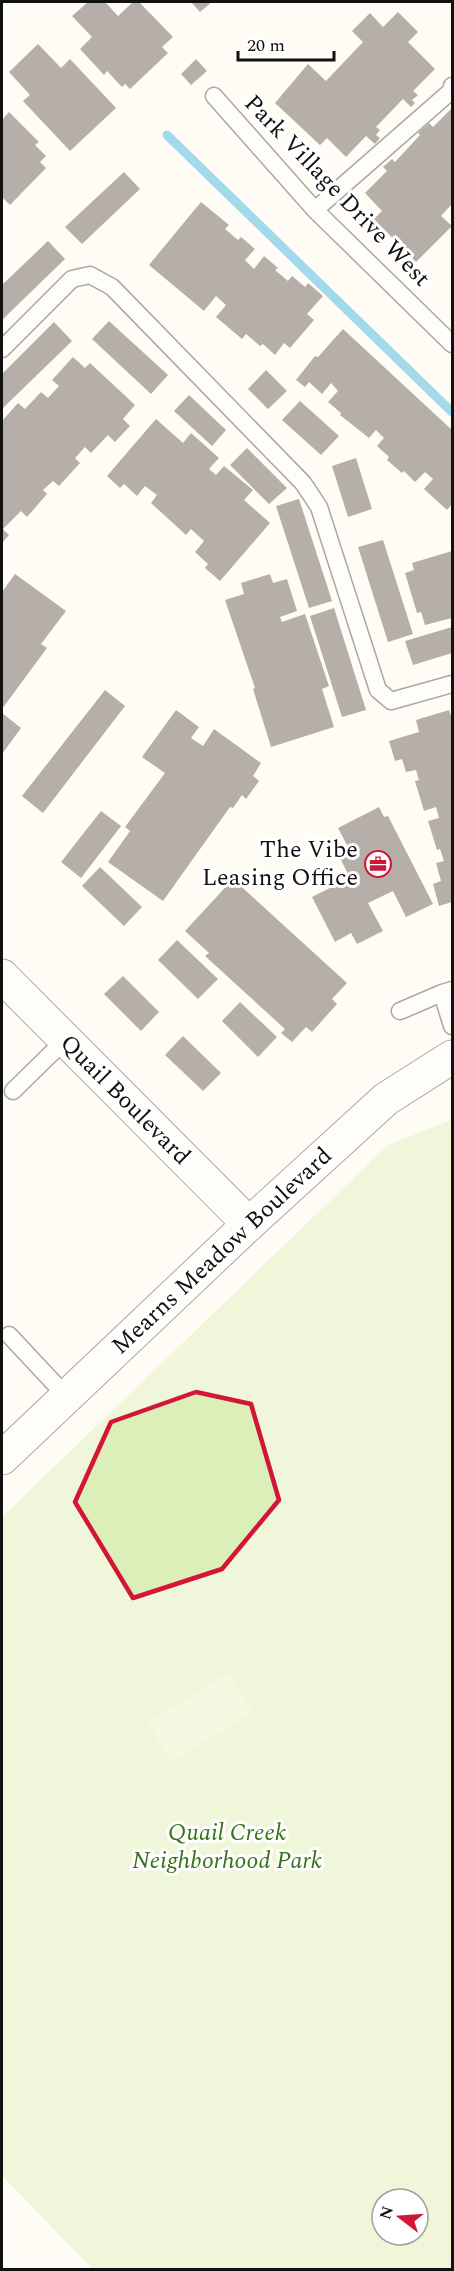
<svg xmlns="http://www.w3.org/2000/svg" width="454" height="2271" font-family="Spectral,serif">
	<rect width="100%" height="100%" fill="#fffcf5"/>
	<path fill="#dcefb8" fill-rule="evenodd" d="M452,1120V2269H93L2,2176V1517L388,1145ZM382,2199H418V2235H382Z"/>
	<path fill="#ecf5cb" d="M228,1673L252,1712L172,1762L148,1723Z"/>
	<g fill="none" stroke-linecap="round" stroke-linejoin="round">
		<path stroke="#31afdd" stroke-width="9" d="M167,135L452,412"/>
	</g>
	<path fill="#5b504c" d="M88,2H105L118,16L133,2H139L173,37L162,47L168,53L130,89L125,84L122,87L107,71L104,75L80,49L92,37L72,16Z
		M191,2H212L200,12Z
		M398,12L418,32L408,42L435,69L413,91L418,95L412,100L415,103L411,107L403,99L376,127L380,130L376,135L380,138L375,144L366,136L346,157L327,138L320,145L275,103L308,64L326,81L363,42L352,31L370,13L383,27Z
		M38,44L61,68L70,59L116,108L70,151L23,101L30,95L9,72Z
		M196,59L207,71L191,85L181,74Z
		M452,108V204L441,216L452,226L416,262L374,219L382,211L365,193L387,171L383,167L392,159L395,162L420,135L418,133L429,123L433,127Z
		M9,112L39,142L35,145L46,156L40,162L46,168L10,205L2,197V120Z
		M124,172L140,189L82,244L65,227Z
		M201,202L229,225L225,229L238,240L241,237L255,249L245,260L254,269L264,256L278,268L275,270L288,281L292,276L305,287L308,283L323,296L307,314L314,320L290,348L284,343L275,355L263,344L260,346L246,334L242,339L216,317L226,305L216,296L204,311L149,265Z
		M48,241L65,259L2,320V285Z
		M109,321L168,375L151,394L92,339Z
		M54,322L72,341L2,409V374Z
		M343,329L452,430V504L447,510L424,489L433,479L425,472L415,482L404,471L402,473L387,460L389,457L377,446L384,438L376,430L369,438L340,415L341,413L328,402L338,391L331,383L322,394L309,382L305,387L296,380L315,356L318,357Z
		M73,357L85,368L90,363L135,405L123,419L130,426L115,442L108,435L91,453L85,447L75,458L80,463L59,486L53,481L43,490L47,494L27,517L21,511L3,529L9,535L2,543V421L18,403L25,409L41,392L48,398L59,386L52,380Z
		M266,370L287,391L268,409L248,389Z
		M189,395L226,430L212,446L174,411Z
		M300,401L339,436L321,455L282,420Z
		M156,419L183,443L191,433L219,458L209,469L216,475L224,466L253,490L244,500L270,523L220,581L205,568L208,564L195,552L204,541L191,529L186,535L151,503L157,495L145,486L137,496L124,484L120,488L107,476Z
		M247,448L287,488L269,504L230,465Z
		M356,458L372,509L348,517L332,466Z
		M299,499L332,601L309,608L276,506Z
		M383,540L413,634L388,642L358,547Z
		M452,551V618L425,625L421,612L417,613L405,573L414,570L412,563Z
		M15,574L66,611L41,644L47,648L2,709V592Z
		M270,574L273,583L287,579L297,611L280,617L282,622L305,614L329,686L322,689L334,727L271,747L253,689L255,688L225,600L244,594L241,583Z
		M334,608L366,710L342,717L310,616Z
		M452,627V653L413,665L405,641Z
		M105,690L125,706L43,813L22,796Z
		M176,710L199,727L191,738L203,746L214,729L261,763L253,776L259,781L246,799L242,795L233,808L230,807L163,901L108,862L130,831L125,827L165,773L142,757Z
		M449,710L452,719V902L439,906L433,884L441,881L436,863L444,861L440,849L437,850L428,821L439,818L436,807L424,811L415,781L419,780L416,770L406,772L402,759L395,761L389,741L419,732L416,720Z
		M2,713L21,728L2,754Z
		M379,807L384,817L388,816L433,904L406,917L393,891L368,903L383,931L357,944L351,933L335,942L312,897L350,878L336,850L347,845L338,828Z
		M101,811L121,826L81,878L61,862Z
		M100,867L142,907L124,926L82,886Z
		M233,879L347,983L332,999L337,1004L312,1032L306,1027L292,1042L281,1033L285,1029L205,956L209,953L185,931Z
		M177,940L218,979L198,999L158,960Z
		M123,976L159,1012L141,1031L104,994Z
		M240,1002L277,1037L258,1057L222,1021Z
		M183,1036L221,1073L203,1091L165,1055Z"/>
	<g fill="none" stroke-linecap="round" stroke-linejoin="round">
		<defs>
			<path id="service" d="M214,96L315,210L452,344
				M315,210L451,91L452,86
				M2,349L72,279L90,275L112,287L303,483L319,507L378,690L391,701L452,684
				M452,990L442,993L452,1026
				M400,1011L442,993
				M13,1091L65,1040
				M9,1335L67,1397"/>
			<path id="minor" d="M2,976L249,1224"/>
			<path id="tertiary" d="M2,1458L249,1224L386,1099L452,1057"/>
		</defs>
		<use href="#service" stroke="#444" stroke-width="19"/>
		<use href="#minor" stroke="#444" stroke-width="35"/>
		<use href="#tertiary" stroke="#444" stroke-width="35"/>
		<use href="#service" stroke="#fff" stroke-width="16"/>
		<use href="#minor" stroke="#fff" stroke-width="33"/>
		<use href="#tertiary" stroke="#fff" stroke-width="33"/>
	</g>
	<path d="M0 0H454V2271H0ZM196,1392L251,1404L279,1500L222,1569L133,1598L75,1502L111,1422Z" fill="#fffcf5" fill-opacity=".55" fill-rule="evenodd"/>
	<path fill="none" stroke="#d31638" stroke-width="4.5" stroke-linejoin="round" d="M196,1392L251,1404L279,1500L222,1569L133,1598L75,1502L111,1422Z"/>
	<defs>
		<symbol id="office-ring" viewBox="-11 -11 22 22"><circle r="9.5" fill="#fff" stroke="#d31638" stroke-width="1.5"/><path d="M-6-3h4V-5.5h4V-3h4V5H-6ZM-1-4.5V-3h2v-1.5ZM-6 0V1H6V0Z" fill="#d31638"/></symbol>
	</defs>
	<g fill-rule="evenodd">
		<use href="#office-ring" x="363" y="849" width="30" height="30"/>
	</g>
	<g text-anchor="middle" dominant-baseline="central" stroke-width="6" stroke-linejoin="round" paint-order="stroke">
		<g font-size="24" fill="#111" stroke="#fff">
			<text transform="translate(337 191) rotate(46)">Park Village Drive West</text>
			<text transform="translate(125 1100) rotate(45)">Quail Boulevard</text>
			<text transform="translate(222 1251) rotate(-43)">Mearns Meadow Boulevard</text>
		</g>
		<g font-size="24" fill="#111" stroke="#fff" text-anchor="end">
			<text x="358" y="850">The Vibe<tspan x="358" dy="28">Leasing Office</tspan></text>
		</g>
		<g font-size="24" font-style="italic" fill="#367218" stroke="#fff">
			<text x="227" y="1833">Quail Creek<tspan x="227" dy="28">Neighborhood Park</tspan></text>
		</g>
	</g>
	<rect width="454" height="2271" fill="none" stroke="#111111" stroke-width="6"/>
	<g transform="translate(400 2217) rotate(287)"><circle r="28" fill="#ffffff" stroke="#a0a0a0" stroke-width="1.5"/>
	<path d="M0-4.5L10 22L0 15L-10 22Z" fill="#d31638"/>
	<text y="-9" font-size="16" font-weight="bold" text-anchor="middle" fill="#111111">N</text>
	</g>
	<path d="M238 51v9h96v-9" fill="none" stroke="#111111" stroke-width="3"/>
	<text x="247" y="51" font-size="18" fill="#111111" stroke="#ffffff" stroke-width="4.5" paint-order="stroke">20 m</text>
</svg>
